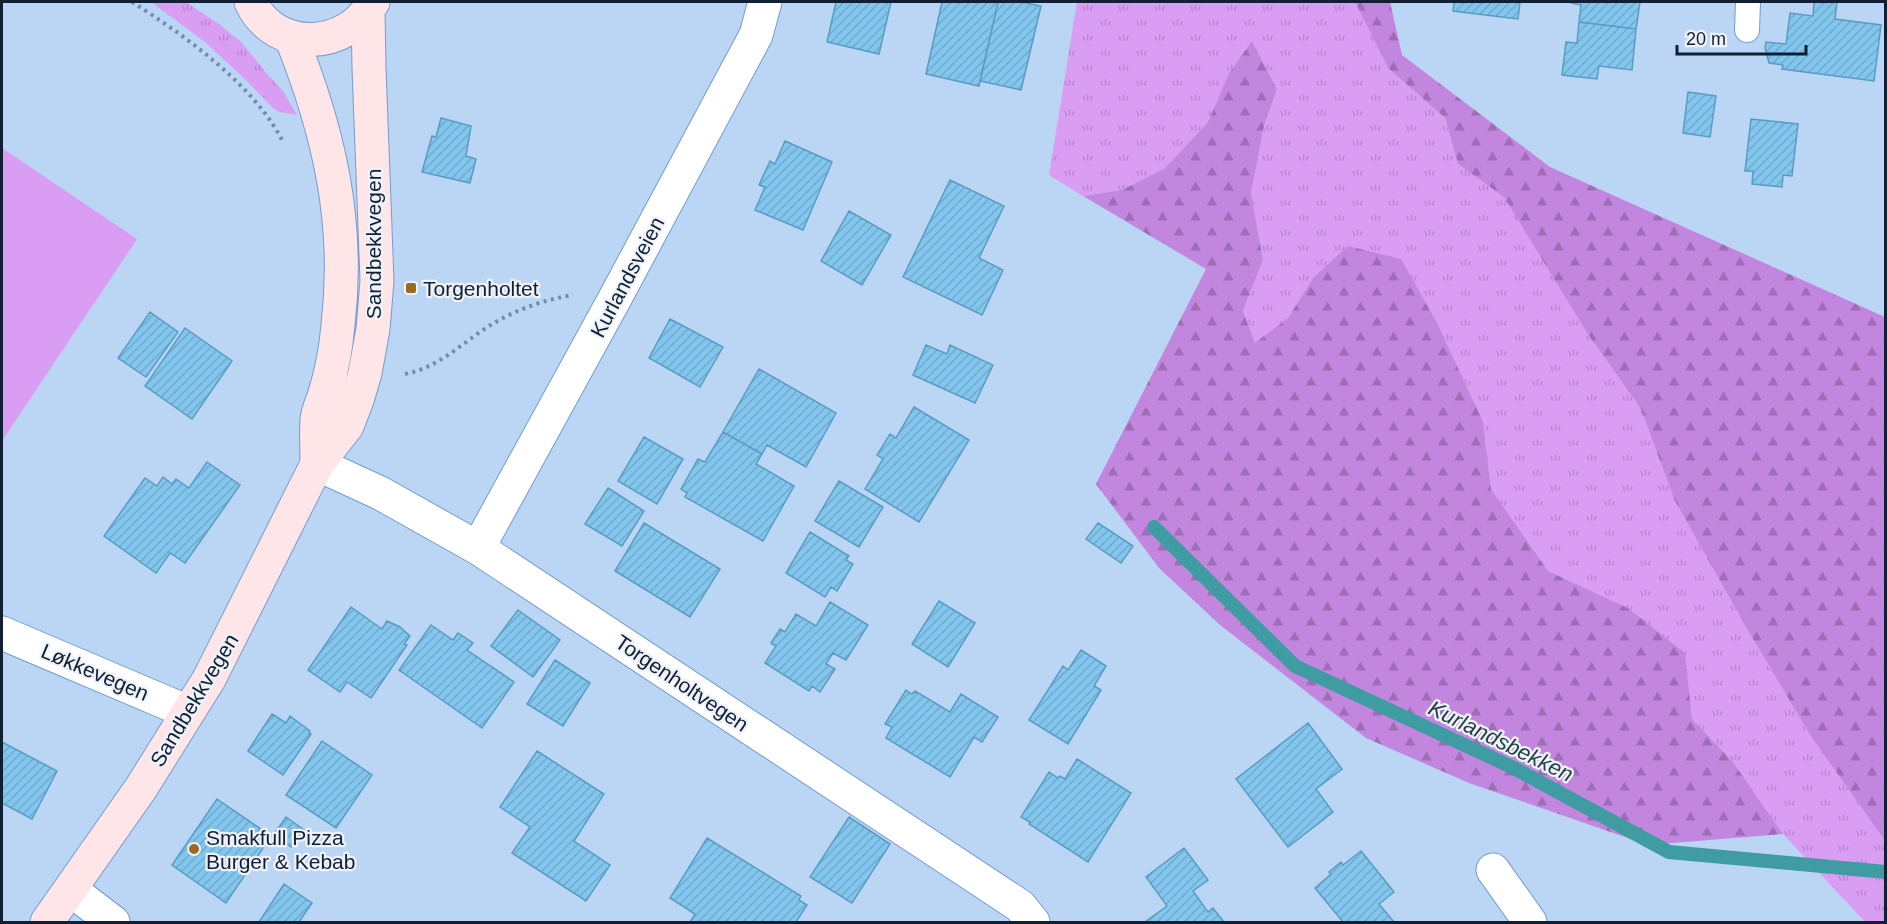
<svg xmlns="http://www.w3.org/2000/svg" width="1887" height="924" font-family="Arial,sans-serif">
	<defs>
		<pattern id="grass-tufts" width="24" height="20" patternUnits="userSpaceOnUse" patternTransform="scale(1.5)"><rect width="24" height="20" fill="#d99df4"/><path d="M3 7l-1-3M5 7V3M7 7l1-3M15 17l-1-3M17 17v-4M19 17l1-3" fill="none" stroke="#b987d2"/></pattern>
		<pattern id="forest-firs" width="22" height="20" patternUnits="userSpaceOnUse" patternTransform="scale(1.5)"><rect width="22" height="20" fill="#c386de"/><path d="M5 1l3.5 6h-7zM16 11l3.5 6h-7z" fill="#9d6db5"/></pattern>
		<pattern id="building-hatch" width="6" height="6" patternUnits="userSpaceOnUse" patternTransform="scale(1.5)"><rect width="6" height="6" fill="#83c6ed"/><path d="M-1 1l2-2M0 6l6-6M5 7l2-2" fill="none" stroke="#70aacc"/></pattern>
	</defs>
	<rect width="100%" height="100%" fill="#bbd5f5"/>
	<path fill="url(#grass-tufts)" d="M151,2H186L219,24L241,42L269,76L283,91L297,115L280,112L273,108L247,81L205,42Z
		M1077,2H1355L1388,68L1445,118L1458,164L1504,196L1587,333L1641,409L1674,499L1743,622L1810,735L1885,841V922H1865L1783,834L1733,762L1692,719L1684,653L1628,608L1548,571L1491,489L1483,422L1313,278L1288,318L1255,344L1243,311L1263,260L1251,193L1264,126L1277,89L1252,41L1229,73L1208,122L1165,168L1122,190L1083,196L1049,175Z"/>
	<path fill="url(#forest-firs)" d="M1355,2H1390L1402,55L1550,167L1885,317V841L1810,735L1743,622L1674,499L1641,409L1587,333L1504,197L1458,164L1445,118L1388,68Z
		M1252,41L1277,89L1264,126L1251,193L1263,260L1243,311L1255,343L1288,318L1313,278L1348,246L1401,259L1437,323L1483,422L1491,489L1548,571L1628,608L1685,653L1692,719L1733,762L1783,834L1648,845L1469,783L1366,738L1220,625L1159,568L1096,484L1206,269L1083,196L1122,190L1165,168L1208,122L1229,73Z"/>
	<path fill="#d99df4" d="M2,148L137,239L2,441Z"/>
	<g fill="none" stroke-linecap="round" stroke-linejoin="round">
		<path stroke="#3e9ca2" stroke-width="14" d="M1154,527L1295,666L1514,768L1669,852L1886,872"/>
	</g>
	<path fill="url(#building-hatch)" stroke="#599cc2" stroke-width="1.5" d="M836,2H891L879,54L827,42Z
		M942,2H998L979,86L926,74Z
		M998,2H1021L1041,6L1021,90L980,81Z
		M1454,2H1520L1518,19L1453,11Z
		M1571,2H1640L1636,29L1579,22L1581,5L1571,3Z
		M1814,2H1837L1835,19L1881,25L1874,81L1782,69L1783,65L1769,63L1765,48L1766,42L1786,44L1790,13L1813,16Z
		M1579,22L1636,29L1632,70L1599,66L1597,79L1562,75L1566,42L1577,43Z
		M1688,92L1716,96L1710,137L1683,133Z
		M441,118L471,126L466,156L476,159L470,183L422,172L432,136L436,137Z
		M1751,119L1798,124L1792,176L1783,175L1782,187L1752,184L1753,171H1745Z
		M785,141L832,162L803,230L755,210L765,187L759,185L770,161L775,164Z
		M950,180L1004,206L979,258L1003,270L982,315L903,277Z
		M849,211L891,235L862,285L821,261Z
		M150,312L178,332L146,377L118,358Z
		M670,319L723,347L700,387L649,358Z
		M185,328L232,361L192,419L145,386Z
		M926,345L947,354L950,345L993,365L975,403L913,375Z
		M759,369L836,413L806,467L767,445L762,454L723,432Z
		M914,407L969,440L919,522L865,489L883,459L877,455L890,434L896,438Z
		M723,432L762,454L756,464L794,486L763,541L685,497L687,493L681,489L698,459L705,462Z
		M644,437L683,459L657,504L618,481Z
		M207,462L240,485L185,563L170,553L156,573L104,536L145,478L157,486L163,477L172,484L176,479L189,488Z
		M839,481L883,507L859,547L815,521Z
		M608,488L644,511L622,546L585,524Z
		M644,523L720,569L690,617L615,571Z
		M1098,523L1133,546L1121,563L1086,539Z
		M810,532L849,556L846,560L853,564L837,591L831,587L825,597L786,573Z
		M939,601L975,623L948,667L912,644Z
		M830,602L868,625L846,660L833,653L826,664L835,669L820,692L812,686L809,691L765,663L776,646L771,643L780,629L785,632L796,614L816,626Z
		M351,607L382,629L387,621L400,627L410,636L404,644L407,645L371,698L347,682L340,692L308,670Z
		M518,610L560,640L533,677L491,646Z
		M431,625L453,640L458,633L473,643L467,650L514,682L482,728L399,670Z
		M1081,650L1106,666L1094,686L1101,690L1068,744L1029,720L1063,666L1068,670Z
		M555,660L590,683L563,726L527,704Z
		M906,690L912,694L915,691L950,712L961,694L998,717L982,742L974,737L950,777L886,738L892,727L885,724Z
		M272,714L286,723L290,716L310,731L309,733L311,734L283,775L248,751Z
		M1308,723L1342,769L1316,789L1333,812L1288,847L1236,779Z
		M322,741L372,775L336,828L286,795Z
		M2,742L57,771L32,819L2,803Z
		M537,751L604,794L574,841L610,865L586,901L512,853L530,827L500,807Z
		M1077,759L1131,793L1088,862L1029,824L1030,822L1021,817L1049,772L1058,778L1060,776L1065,779Z
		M217,799L271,836L226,903L172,865Z
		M286,817L304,830L291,847L274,834Z
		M849,817L890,844L852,903L810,877Z
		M707,838L801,896L799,900L807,905L796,922H690L695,914L670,898Z
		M1184,848L1208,880L1193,891L1208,912L1213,908L1224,922H1145L1167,906L1146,877Z
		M1361,851L1394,892L1379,904L1394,922H1343L1315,888L1331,874L1329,872L1341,862L1343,865Z
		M284,884L312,903L299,922H259Z"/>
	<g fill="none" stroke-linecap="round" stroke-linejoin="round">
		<defs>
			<path id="lane" d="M1747,30L1748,2"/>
			<path id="street" d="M317,464L380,493L478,548L1020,906L1033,922
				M478,548L614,300L756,35L765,2
				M2,633L188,712
				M1493,870L1530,922
				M71,890L113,922"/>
			<path id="secondary" d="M251,2C275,54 348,50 373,2
				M291,37C329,132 350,222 338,325C336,348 332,371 325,393C323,401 318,410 317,419C316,433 317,449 317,464
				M47,922L141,788L209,679L317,464L347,426L357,400L365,373L373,329L377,281L369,68L368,10"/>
		</defs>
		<use href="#lane" stroke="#749ccf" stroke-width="26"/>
		<use href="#street" stroke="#749ccf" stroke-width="35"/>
		<use href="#secondary" stroke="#749ccf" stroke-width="35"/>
		<path stroke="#758ba6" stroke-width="4" stroke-dasharray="3 4.5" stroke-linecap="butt" d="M132,2C184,35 253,84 282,140
			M405,374C437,368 460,345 486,328C512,311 542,300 573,295"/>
		<use href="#lane" stroke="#fff" stroke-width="24"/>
		<use href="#street" stroke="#fff" stroke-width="33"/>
		<use href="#secondary" stroke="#fee5e7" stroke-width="33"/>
	</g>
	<g fill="#9b6b1d" stroke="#eff3f9" stroke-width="2">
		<rect x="405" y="282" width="12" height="12" rx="3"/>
		<circle cx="194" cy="849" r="6"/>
	</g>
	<g text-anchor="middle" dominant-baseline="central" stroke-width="4.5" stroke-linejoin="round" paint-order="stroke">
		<g font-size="21" fill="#101f33" stroke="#eff3f9">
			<text transform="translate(373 244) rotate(-90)">Sandbekkvegen</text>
			<text transform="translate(627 277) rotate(-62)">Kurlandsveien</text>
			<text transform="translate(95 672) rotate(23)">Løkkevegen</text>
			<text transform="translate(682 683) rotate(34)">Torgenholtvegen</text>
			<text transform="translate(194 700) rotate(-59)">Sandbekkvegen</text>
		</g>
		<g font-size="21" fill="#101f33" stroke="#eff3f9" text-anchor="start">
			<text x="423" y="288">Torgenholtet</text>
			<text x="206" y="837">Smakfull Pizza<tspan x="206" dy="24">Burger &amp; Kebab</tspan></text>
		</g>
		<g font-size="22" font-style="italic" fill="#243f3f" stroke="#eff3f9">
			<text transform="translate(1501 741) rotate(26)">Kurlandsbekken</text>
		</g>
	</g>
	<rect width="1887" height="924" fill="none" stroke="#101f33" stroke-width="6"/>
	<path d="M1677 45v9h129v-9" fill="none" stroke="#101f33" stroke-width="3"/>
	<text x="1686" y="45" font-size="18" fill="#101f33" stroke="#eff3f9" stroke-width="4.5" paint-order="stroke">20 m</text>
</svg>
